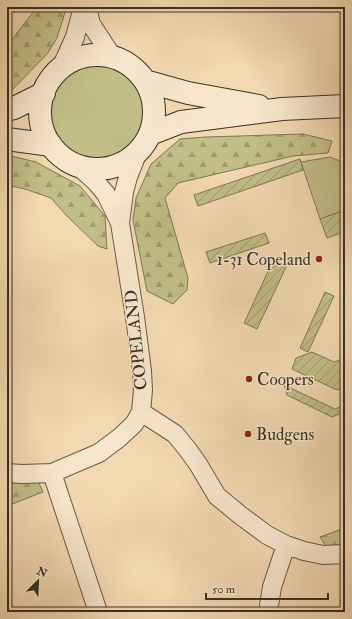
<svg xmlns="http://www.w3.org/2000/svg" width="352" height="619" font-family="'IM FELL Double Pica',serif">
	<defs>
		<pattern id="forest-firs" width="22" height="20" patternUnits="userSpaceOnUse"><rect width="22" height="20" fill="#c1be87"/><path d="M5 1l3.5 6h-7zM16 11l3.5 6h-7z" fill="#9e9b6e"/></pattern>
		<pattern id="garden-furrows" width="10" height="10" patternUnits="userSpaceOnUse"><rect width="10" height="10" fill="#c1be87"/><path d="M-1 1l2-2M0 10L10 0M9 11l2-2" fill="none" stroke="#9e9b6e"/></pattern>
	</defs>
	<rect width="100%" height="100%" fill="#f3d9b1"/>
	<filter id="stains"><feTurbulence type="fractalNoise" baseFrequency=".005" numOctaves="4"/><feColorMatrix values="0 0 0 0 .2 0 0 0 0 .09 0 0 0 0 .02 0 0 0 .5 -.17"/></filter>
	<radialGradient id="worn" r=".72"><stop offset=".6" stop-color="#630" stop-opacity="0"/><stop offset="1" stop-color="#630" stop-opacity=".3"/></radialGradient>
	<path fill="#c1be87" stroke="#7d7756" d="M41 112a57 57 0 1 1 114 0a57 57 0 1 1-114 0Z
		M330,157L345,163V210L320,219L301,162Z"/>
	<path fill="url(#forest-firs)" stroke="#7d7756" d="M37,7H66V9L57,38L47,54L12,90L7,92V46Z
		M303,134L332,141L328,153L293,156L178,183L165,198L188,278L187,290L173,304L147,291L133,220L136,198L151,164L180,139L206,137Z
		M7,155L36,162L80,186L105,216L107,249L98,246L66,215L51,198L25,189L7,185Z
		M37,479L43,492L7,506V484Z
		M345,528V547L327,548L320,537Z"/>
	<path fill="url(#garden-furrows)" stroke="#7d7756" d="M300,159L303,170L198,206L194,195Z
		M345,210V223L341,224L344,232L327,238L320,219Z
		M265,233L269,243L210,263L206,252Z
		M277,261L287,265L257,329L244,323L272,263Z
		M325,292L334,296L308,352L300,348Z
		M312,352L334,362L345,358V387L337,390L292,369L296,358Z
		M284,385L335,409L340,407L342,413L332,417L287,395Z"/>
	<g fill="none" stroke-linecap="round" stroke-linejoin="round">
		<defs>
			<path id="street" d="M87,7L91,24L113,58
				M60,70L75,37L83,7
				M120,223L124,192L128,177L137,154
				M141,412L175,434L188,450L198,464L217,496L240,515L267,535L286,545L304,551L323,555L345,554
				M7,473L22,474L52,473L99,453L119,438L134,424L141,412L143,390L142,371L135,317L120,223L106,194L96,182L77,165
				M52,473L98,612
				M268,612L272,587L286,545"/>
			<path id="secondary" d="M40 112a57 57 0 1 1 114 0a57 57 0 1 1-114 0Z
				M145,81L188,93L259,106
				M7,110L14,108L44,93
				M150,134L181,122L282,109L345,106
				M7,139L51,145"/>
		</defs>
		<use href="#street" stroke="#685a49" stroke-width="20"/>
		<use href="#secondary" stroke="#393026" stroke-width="24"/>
		<use href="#street" stroke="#f7e6cc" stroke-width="18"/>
		<use href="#secondary" stroke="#f7e6cc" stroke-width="22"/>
	</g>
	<g fill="#8f2418" stroke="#f7e6cc" stroke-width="1.5">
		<circle cx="319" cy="259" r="4"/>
		<circle cx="249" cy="379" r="4"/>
		<circle cx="248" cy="434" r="4"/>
	</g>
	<g text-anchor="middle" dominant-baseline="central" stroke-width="3" stroke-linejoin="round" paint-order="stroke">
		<g font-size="17" fill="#393026" stroke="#f7e6cc" text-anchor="start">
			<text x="311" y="259" text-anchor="end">1-31 Copeland</text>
			<text x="257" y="379">Coopers</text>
			<text x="256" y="434">Budgens</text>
		</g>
		<g font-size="17" fill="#393026" stroke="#f7e6cc">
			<text transform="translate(136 340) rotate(-96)">COPELAND</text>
		</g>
	</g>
	<rect width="352" height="619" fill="none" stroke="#f3d9b1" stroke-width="24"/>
	<rect x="8" y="8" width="336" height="603" fill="none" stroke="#393026" stroke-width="2"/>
	<rect x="12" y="12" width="328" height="595" fill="none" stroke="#393026"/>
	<g transform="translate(38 581) rotate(24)" stroke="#f7e6cc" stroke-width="3" paint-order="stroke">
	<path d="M0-3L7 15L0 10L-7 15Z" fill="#393026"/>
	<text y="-6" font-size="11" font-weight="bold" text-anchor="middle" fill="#393026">N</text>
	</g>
	<path d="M206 593v6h122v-6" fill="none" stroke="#393026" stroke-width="2"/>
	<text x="212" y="593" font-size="12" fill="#393026" stroke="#f7e6cc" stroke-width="3" paint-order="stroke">50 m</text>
	<rect width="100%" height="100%" filter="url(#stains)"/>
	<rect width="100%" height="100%" fill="url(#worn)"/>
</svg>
